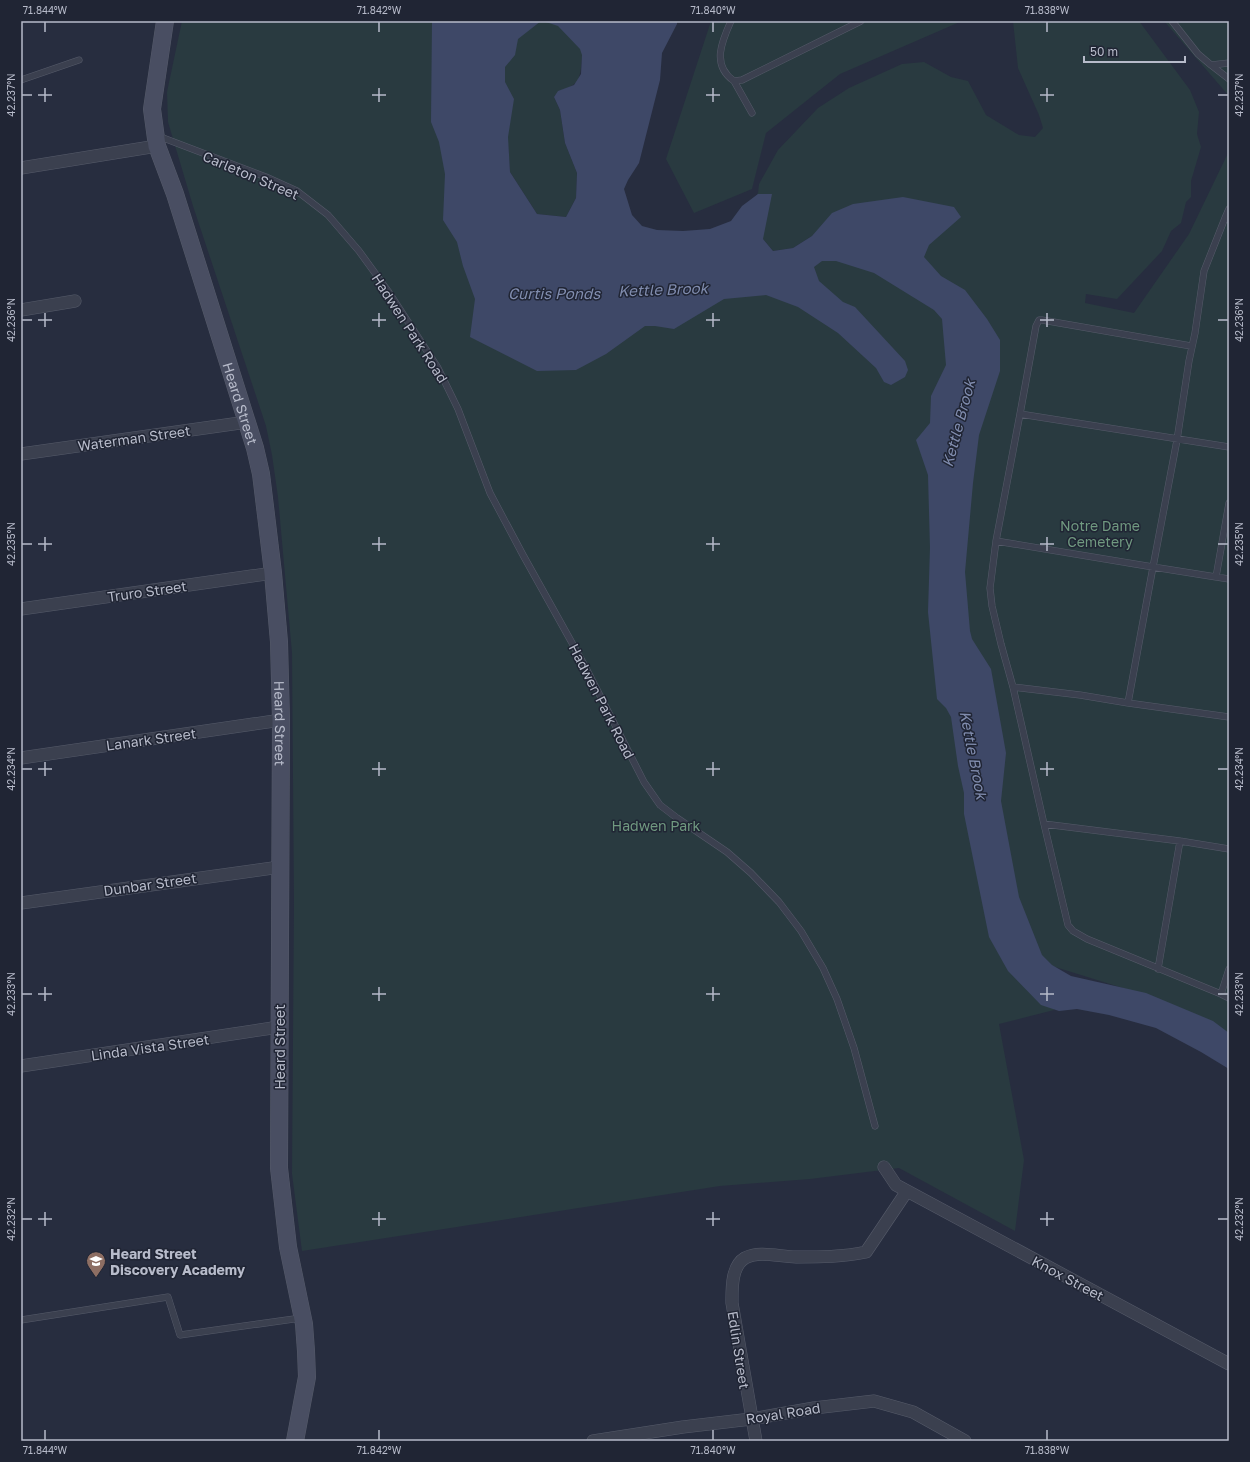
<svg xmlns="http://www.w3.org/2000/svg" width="1250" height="1462" font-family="'Golos Text',sans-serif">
	<rect width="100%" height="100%" fill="#272d3f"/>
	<path fill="#293a40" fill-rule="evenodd" d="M182,21H652L582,58C581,67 581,80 573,85C565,90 559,90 554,97L560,110L565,143L577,173L576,198L566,217L537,214L510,172L508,145V214L700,235L732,222L753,201L758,193L759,184L778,150L818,108L849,88L902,64L924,62L951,77L968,81L986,115L1019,135L1035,137L1043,128L1039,115L1018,68L1013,21H1139L1190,90L1199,112L1197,134L1201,147L1191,181V197L1186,202L1181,223L1171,231L1162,251L1117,299L1086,294L1085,303L1134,313L1189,234L1229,151V1040L1126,989L1052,966L1054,1010L999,1024L1024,1160L1015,1231L899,1168L810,1179L720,1186L302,1251L292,1174L294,903L292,653L278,497L272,455L266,426L193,206L168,122L167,92ZM832,213L778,275L763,239L773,251L793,248L812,236Z
		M711,21H962L840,74L766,133L752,189L694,213L666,159Z
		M1164,21H1229V96Z"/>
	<path fill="#3e4867" d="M432,21H541L518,39L515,55L505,67V82L514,99L508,137L510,172L537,214L566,217L576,198L577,173L565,143L560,110L554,97L558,91L574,85L581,74L582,55L580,49L558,26L543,21H677V24L662,53L660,80L639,163L628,180L624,189L632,215L642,226L657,230L683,231L710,229L731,221L742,206L758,194H772L763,239L773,251L793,248L812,236L832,213L853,204L903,197L954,207L961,217L929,245L924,257L941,276L965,290L987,319L1000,340V371L979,435L973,483L965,572L970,631L972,639L991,669L1006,753L1001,801L1019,897L1042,955L1052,965L1071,976L1146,993L1213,1021L1229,1033V1069L1201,1052L1156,1028L1109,1015L1077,1009L1059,1011L1041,1005L1008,971L989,937L964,814V793L958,766L951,717L946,708L937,699L928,612L930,548L928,475L916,440L930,423L931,396L946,365L942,319L934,310L874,273L836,261H822L814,267L819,281L843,302L855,307L905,361L908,370L905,377L891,385L884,382L876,368L838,333L798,307L766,295L724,299L674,329L655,326H645L606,354L576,370L537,371L470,337L475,299L463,266L457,242L443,220L445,174L439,142L431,122Z"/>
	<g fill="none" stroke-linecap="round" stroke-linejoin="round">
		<defs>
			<path id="lane" d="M731,21C722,41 711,65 734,81L742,80L861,21
				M1172,21L1198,54L1211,65
				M1229,63L1211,65L1229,79
				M21,80L79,60
				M734,81L752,113
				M158,136L266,177L297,191L328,215L359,251L388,291L438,368L458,409L490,493L523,555L586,668L644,782L660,805L677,818L727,852L751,873L779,902L801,931L823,968L837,999L854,1048L875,1126
				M1228,219L1225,218L1229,209
				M1020,414L1036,326L1039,320H1042L1191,346
				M1229,503L1216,577L1229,579
				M996,541L1153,567L1128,703L1080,695L1013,687L1001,644L992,606L990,588L996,541L1020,414L1229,447
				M1216,577L1153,567L1177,440L1189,361L1195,333L1204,271L1225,218
				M1013,687L1044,824
				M1128,703L1229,717
				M1229,849L1180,841L1044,824L1068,925L1073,931L1087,939L1221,994L1229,969
				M1158,969L1180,841
				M1221,994L1229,998
				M21,1320L168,1297L180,1335L301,1318"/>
			<path id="street" d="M21,168L157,146
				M21,310L75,301
				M21,454L247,422
				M21,609L273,573
				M21,758L281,720
				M21,903L280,867
				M21,1066L279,1027
				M884,1167L896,1185L1229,1364
				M593,1441L683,1427L751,1419L814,1408L874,1401L913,1412L965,1441
				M756,1441L732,1303C732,1290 731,1266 745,1258C760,1250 780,1257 796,1257C820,1257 843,1257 866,1252L907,1191"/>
			<g id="secondary">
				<path id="s1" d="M165,21L152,109L157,146L175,194L255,448L261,474L266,515L273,573L279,642L281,720L279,1168L288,1247L304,1324L306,1351L307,1377L295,1441"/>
			</g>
		</defs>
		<use href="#lane" stroke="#565b6a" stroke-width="7"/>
		<use href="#street" stroke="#565b6a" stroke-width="13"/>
		<use href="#secondary" stroke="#565b6a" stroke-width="18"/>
		<use href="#lane" stroke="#3b404f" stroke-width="6"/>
		<use href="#street" stroke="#3b404f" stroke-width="12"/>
		<use href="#secondary" stroke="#494e62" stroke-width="17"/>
	</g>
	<path fill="none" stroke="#b7bbca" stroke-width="1.5" d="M45,22V32M379,22V32M713,22V32M1047,22V32M45,88V102M379,88V102M713,88V102M1047,88V102M22,95H32M38,95H52M372,95H386M706,95H720M1040,95H1054M1218,95H1228M45,313V327M379,313V327M713,313V327M1047,313V327M22,320H32M38,320H52M372,320H386M706,320H720M1040,320H1054M1218,320H1228M45,537V551M379,537V551M713,537V551M1047,537V551M22,544H32M38,544H52M372,544H386M706,544H720M1040,544H1054M1218,544H1228M45,762V776M379,762V776M713,762V776M1047,762V776M22,769H32M38,769H52M372,769H386M706,769H720M1040,769H1054M1218,769H1228M45,987V1001M379,987V1001M713,987V1001M1047,987V1001M22,994H32M38,994H52M372,994H386M706,994H720M1040,994H1054M1218,994H1228M45,1212V1226M379,1212V1226M713,1212V1226M1047,1212V1226M22,1219H32M38,1219H52M372,1219H386M706,1219H720M1040,1219H1054M1218,1219H1228M45,1430V1440M379,1430V1440M713,1430V1440M1047,1430V1440"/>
	<defs>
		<symbol id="school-pin" viewBox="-11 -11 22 30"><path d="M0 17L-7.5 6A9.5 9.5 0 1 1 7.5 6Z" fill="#8d6e63" stroke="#202534"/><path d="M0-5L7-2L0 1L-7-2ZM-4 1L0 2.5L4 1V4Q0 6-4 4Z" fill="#fff"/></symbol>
	</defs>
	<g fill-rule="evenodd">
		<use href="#school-pin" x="85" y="1250" width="22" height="30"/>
	</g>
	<g text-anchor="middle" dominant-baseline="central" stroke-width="3" stroke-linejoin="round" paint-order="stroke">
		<g font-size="14" fill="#b7bbca" stroke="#202534">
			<text transform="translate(251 175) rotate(23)">Carleton Street</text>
			<text transform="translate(410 328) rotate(57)">Hadwen Park Road</text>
			<text stroke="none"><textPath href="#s1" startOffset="397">Heard Street</textPath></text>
			<text transform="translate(134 438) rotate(-8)">Waterman Street</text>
			<text transform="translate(147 591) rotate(-8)">Truro Street</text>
			<text transform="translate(602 701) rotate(63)">Hadwen Park Road</text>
			<text stroke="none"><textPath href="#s1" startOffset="721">Heard Street</textPath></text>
			<text transform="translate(151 739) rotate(-8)">Lanark Street</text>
			<text transform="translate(150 884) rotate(-8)">Dunbar Street</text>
			<text transform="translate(150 1047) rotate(-8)">Linda Vista Street</text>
			<text transform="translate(279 1047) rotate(-90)">Heard Street</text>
			<text transform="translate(1068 1278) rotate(28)">Knox Street</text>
			<text transform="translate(739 1350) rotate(81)">Edlin Street</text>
			<text transform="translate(783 1413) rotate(-9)">Royal Road</text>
		</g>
		<g font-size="14" fill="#709980" stroke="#202534">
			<text x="1100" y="525">Notre Dame<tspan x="1100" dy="16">Cemetery</tspan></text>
			<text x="656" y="825">Hadwen Park</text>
		</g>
		<g font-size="14" font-weight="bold" fill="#b7bbca" stroke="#202534" text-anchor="start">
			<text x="110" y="1253">Heard Street<tspan x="110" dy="16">Discovery Academy</tspan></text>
		</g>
		<g font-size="15" font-style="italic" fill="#818daf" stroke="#202534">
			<text transform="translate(663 289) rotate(-2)">Kettle Brook</text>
			<text x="554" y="293">Curtis Ponds</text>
			<text transform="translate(958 423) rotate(-75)">Kettle Brook</text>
			<text transform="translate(974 755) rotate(79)">Kettle Brook</text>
		</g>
	</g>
	<rect width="1250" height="1462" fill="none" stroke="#202534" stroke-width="44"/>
	<path d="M1084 56v6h101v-6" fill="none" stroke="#b7bbca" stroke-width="2"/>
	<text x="1090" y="56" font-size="12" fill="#b7bbca" stroke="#202534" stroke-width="3" paint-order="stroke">50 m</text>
	<rect x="22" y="22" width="1206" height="1418" fill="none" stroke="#b7bbca" stroke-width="1.5"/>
	<g font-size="10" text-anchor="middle" fill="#b7bbca">
		<text x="45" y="14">71.844°W</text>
		<text x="379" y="14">71.842°W</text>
		<text x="713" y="14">71.840°W</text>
		<text x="1047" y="14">71.838°W</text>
		<text transform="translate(11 95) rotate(-90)" y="4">42.237°N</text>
		<text transform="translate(1239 95) rotate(-90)" y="4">42.237°N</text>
		<text transform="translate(11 320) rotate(-90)" y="4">42.236°N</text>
		<text transform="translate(1239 320) rotate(-90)" y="4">42.236°N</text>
		<text transform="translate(11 544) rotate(-90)" y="4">42.235°N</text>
		<text transform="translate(1239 544) rotate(-90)" y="4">42.235°N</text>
		<text transform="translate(11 769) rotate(-90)" y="4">42.234°N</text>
		<text transform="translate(1239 769) rotate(-90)" y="4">42.234°N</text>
		<text transform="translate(11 994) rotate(-90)" y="4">42.233°N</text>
		<text transform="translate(1239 994) rotate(-90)" y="4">42.233°N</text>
		<text transform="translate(11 1219) rotate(-90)" y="4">42.232°N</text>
		<text transform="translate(1239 1219) rotate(-90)" y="4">42.232°N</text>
		<text x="45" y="1454">71.844°W</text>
		<text x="379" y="1454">71.842°W</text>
		<text x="713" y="1454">71.840°W</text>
		<text x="1047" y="1454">71.838°W</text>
	</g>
</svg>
